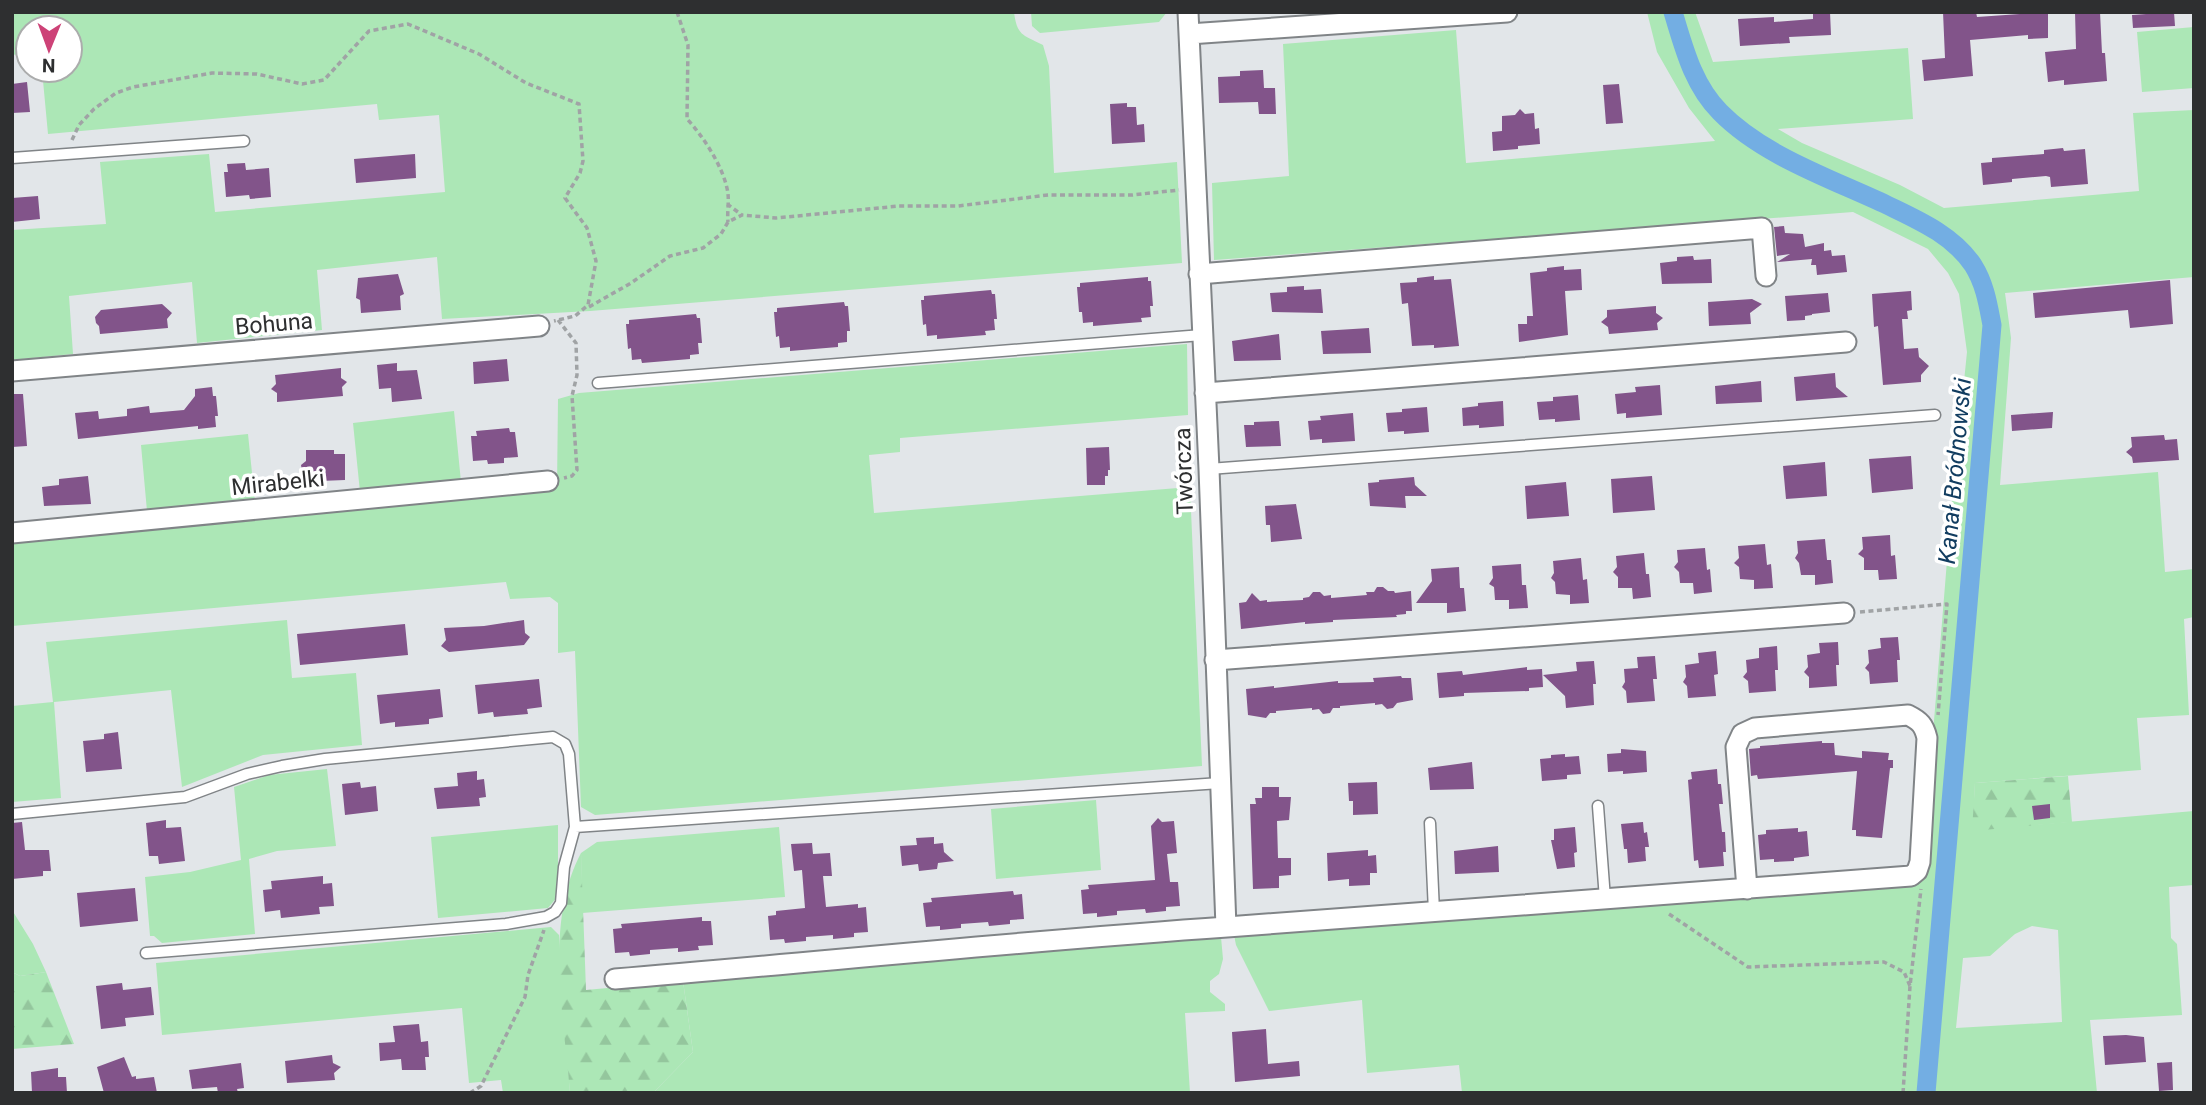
<svg xmlns="http://www.w3.org/2000/svg" width="2206" height="1105" font-family="Roboto,sans-serif">
	<defs>
		<pattern id="forest-firs" width="22" height="20" patternUnits="userSpaceOnUse" patternTransform="scale(1.75)"><rect width="22" height="20" fill="#ace7b6"/><path d="M5 1l3.5 6h-7zM16 11l3.5 6h-7z" fill="#94c69d"/></pattern>
	</defs>
	<rect width="100%" height="100%" fill="#e2e6e9"/>
	<path fill="#ace7b6" fill-rule="evenodd" d="M12,12H1014C1017,36 1023,35 1043,45L1049,66L1054,173L1177,162L1182,263L590,311L442,319L437,257L317,270L322,330L197,343L192,282L69,296L73,354L12,360V230L106,224L100,162L209,154L215,212L445,192L439,115L379,120L377,104L48,134L42,70H70V28H28V53L12,55Z
		M1031,12H1167L1159,22L1040,33L1032,26Z
		M1647,12H1695L1713,62L1908,48L1913,119L1778,129L1802,143L1900,185L1944,208L2139,191L2133,113L2194,110V277L2005,293L2011,338L2000,485L2158,472L2165,572L2194,569V617L2184,619L2189,715L2137,718L2141,770L1975,783L1973,830L2194,811V885L2169,887L2171,938L2177,944L2182,1015L2090,1020L2097,1093H1462L1459,1065L1367,1073L1362,1000L1269,1011L1236,945L1234,935L1921,881L1952,499L1967,352L1959,294L1948,273L1928,249L1853,212L1214,260L1212,183L1289,176L1283,44L1456,30L1466,163L1715,141L1689,108L1657,52ZM2032,926L2058,930L2062,1022L1956,1028L1963,958L1990,956L2015,934Z
		M2194,27V88L2142,92L2137,32Z
		M1187,344L1188,415L900,438V452L869,455L874,513L1190,487L1202,766L595,815L581,807L575,651L558,653V603L550,597L510,599L506,582L12,626V538L557,488L558,399L579,393Z
		M454,411L461,482L360,492L353,423Z
		M248,434L255,502L147,511L141,445Z
		M287,620L292,678L356,673L362,745L263,755L182,787L171,690L54,702L61,798L12,802V706L53,702L46,642Z
		M327,769L336,846L277,851L249,859L255,934L162,943L154,936H150L145,877L190,872L241,860L234,787L269,775Z
		M1096,800L1101,870L996,879L991,809Z
		M558,825V896L548,908L438,918L431,837Z
		M779,827L785,897L582,913L581,853L597,842Z
		M12,910L33,944L46,972L20,976L12,972Z
		M551,927L559,935L570,1093H503L501,1080L469,1083L462,1008L162,1035L156,963Z
		M1221,937L1223,959L1219,974L1210,981V992L1225,1004V1011L1185,1013L1190,1093H653L693,1052L683,981Z"/>
	<path fill="url(#forest-firs)" d="M2068,776L2072,822L1972,831L1975,783Z
		M581,853L586,990L683,981L693,1052L653,1093H570C564,1017 544,923 581,853Z
		M12,972L20,976L46,972L74,1044L12,1049Z"/>
	<g fill="none" stroke-linecap="round" stroke-linejoin="round">
		<path stroke="#73aee3" stroke-width="19" d="M1673,12C1684,48 1693,85 1720,112C1763,156 1832,179 1887,205C1918,220 1953,235 1973,265C1985,284 1988,304 1992,325L1926,1093"/>
	</g>
	<path fill="#82548a" d="M1813,12H1830L1831,35L1789,37L1790,43L1740,46L1738,19L1774,17V22L1813,19Z
		M1943,12H1976L1977,17L2048,12V38L2028,39V35L1970,40L1973,76L1924,81L1922,60L1945,58Z
		M2075,12H2100L2102,53H2105L2107,81L2064,85V80L2048,82L2045,52L2076,49Z
		M2174,12L2175,26L2133,28L2132,15Z
		M1263,70L1264,88H1275L1276,114H1259L1258,102L1219,103L1218,77L1240,76V71Z
		M27,82L30,112L12,113V84Z
		M1619,84L1623,123L1606,124L1603,85Z
		M1127,103V107H1136L1137,125L1144,124L1145,142L1112,144L1110,104Z
		M1520,109L1525,114L1534,113L1535,129L1539,128L1540,144L1518,146V149L1493,151L1492,132L1502,131V116L1515,115Z
		M2063,148L2064,151L2085,149L2088,184L2051,187L2050,177L2046,176L2012,179V182L1983,185L1981,163L1992,162V158L2044,154V150Z
		M415,154L416,178L356,183L354,159Z
		M245,163L246,170L269,168L271,197L250,199L249,195L226,197L224,172H228L227,164Z
		M38,196L40,219L12,222V198Z
		M1784,226L1785,233L1803,234L1805,247L1824,243V251L1831,250L1832,256L1845,255L1847,272L1817,275L1816,265H1811L1812,259L1777,262L1790,254L1777,256L1774,227Z
		M1693,256L1694,260L1711,259L1712,283L1662,284L1660,263L1677,261V257Z
		M1564,266V270L1581,269L1582,290L1565,291L1568,335L1519,342L1518,324H1527V316H1533L1530,273L1547,271V268Z
		M398,274L404,294L400,296L401,310L361,313L360,300L356,298L358,278Z
		M1434,276V280L1451,279L1459,346L1434,348V345L1412,346L1408,303L1402,304L1400,283L1417,282V278Z
		M1148,277V281H1151L1153,306H1150L1151,317L1141,318L1142,322L1129,323L1093,326V322L1083,323L1082,312H1079L1077,287H1080V283Z
		M2170,280L2173,324L2130,328L2128,310L2035,318L2033,293Z
		M1304,286V290L1321,289L1323,313L1272,312L1270,293L1287,292V287Z
		M991,290L992,294H995L997,319H994L995,330L985,331L986,335L937,339V335L927,336L926,324L923,325L921,300H924V296Z
		M1911,291L1912,310L1907,311L1908,319H1902L1904,349L1918,348L1919,357L1929,366L1921,375V382L1883,385L1878,326L1874,327L1872,294Z
		M1828,293L1830,312L1812,314V315L1805,316V320L1787,321L1785,296Z
		M1752,299L1762,304L1750,313L1751,324L1709,326L1708,302Z
		M844,302L845,306H848L850,331H847V342L838,343V347L790,351V347L780,348L779,336L776,337L774,312H777V308Z
		M162,304L172,313L167,319L168,328L100,334L99,326L96,323L95,317L101,310Z
		M1656,306V313L1663,318L1657,323L1658,330L1609,334L1608,327L1601,322L1607,317V310Z
		M696,314L697,318H700L702,343H698L699,354L690,355V359L642,363L641,359L632,360L631,348L628,349L626,324H629V320Z
		M1369,328L1371,353L1323,354L1321,331Z
		M1279,334L1281,360L1234,361L1232,341Z
		M507,359L509,381L474,384L473,362Z
		M397,363V371L417,370L422,399L392,402L391,388L379,389L377,365Z
		M341,368V378L347,382L342,387L343,396L277,402V393L271,389L276,384L275,375Z
		M1835,373L1836,387L1848,397L1796,401L1794,377Z
		M1761,381L1762,402L1716,404L1715,386Z
		M1660,385L1662,415L1626,418V413L1617,414L1615,394L1636,392L1635,387Z
		M212,387L213,396H216L218,416H215L216,427L198,429V426L78,439L75,413L98,411L99,419L127,416V409L149,406L150,413L184,410L195,396V389Z
		M12,394H23L27,446L12,447Z
		M1578,395L1580,420L1555,422V419L1539,420L1537,402L1553,401V397Z
		M1503,401L1504,426L1479,428V425L1463,426L1462,408L1478,406V403Z
		M1427,407L1429,432L1404,434V431L1388,432L1386,413L1402,412V409Z
		M2053,412L2052,428L2012,431L2011,415Z
		M1353,413L1355,441L1322,443V439L1310,440L1308,421L1321,420L1320,416Z
		M1279,421L1281,446L1246,447L1244,425H1254V422Z
		M509,428L510,432H515L518,457L504,458V463L488,464L487,460L473,461L471,436H477L476,431Z
		M2164,435L2165,440L2177,439L2179,460L2133,463L2132,457L2126,452L2132,447L2131,437Z
		M1109,447L1110,470H1108V476H1105V485H1087L1086,448Z
		M306,450H334V454H345V480L320,481V476H306L302,471L301,465L306,461Z
		M1911,456L1913,489L1872,493L1869,459Z
		M1825,462L1827,496L1786,499L1783,466Z
		M88,476L91,504L44,506L42,487L59,485V479Z
		M1652,476L1655,510L1613,513L1611,479Z
		M1414,477L1415,485L1427,496H1405L1406,508L1370,506L1368,483L1379,482V480Z
		M1566,482L1569,516L1527,519L1525,486Z
		M1296,504L1302,539L1271,542L1270,525H1266L1265,506Z
		M1890,535L1891,556L1895,555L1897,579L1879,580L1878,570H1864V558L1858,554L1863,549L1862,537Z
		M1825,539L1827,560H1831L1833,583L1815,585V575H1801L1799,563L1795,558L1798,553L1797,541Z
		M1765,544L1767,565L1771,564L1773,588L1754,589V580L1740,579L1739,567L1734,563L1739,558L1738,546Z
		M1705,548L1707,570L1710,569L1712,592L1694,594L1693,583H1680L1679,572L1674,567L1678,562L1677,550Z
		M1644,553L1646,574H1649L1651,597L1633,599L1632,588H1618V577L1613,572L1617,567L1616,556Z
		M1581,558L1583,580L1587,579L1589,603L1570,604V595L1556,594L1555,582L1551,578L1554,573L1553,561Z
		M1521,564L1522,585H1526L1528,608L1509,609V600H1495L1494,587L1489,584L1493,578L1492,566Z
		M1459,567L1460,588H1464L1466,611L1447,613V603H1416L1432,581L1431,569Z
		M1377,587H1383L1388,591H1394L1395,593L1411,591L1412,611H1406V614L1396,615L1397,617L1333,620V622L1305,624V622L1241,629L1239,603L1246,602L1252,593L1260,601L1267,600V602L1303,600V598L1309,597L1313,592H1320L1324,596L1331,595V598L1367,595L1366,592H1374Z
		M524,620L525,633L530,637L524,645L449,652L441,646L446,640L444,628L484,626Z
		M405,624L408,655L300,665L297,634Z
		M1898,637L1900,660H1897L1898,682L1870,684L1869,672L1865,668L1869,663L1868,650L1881,648L1880,638Z
		M1838,642L1839,665H1836L1837,686L1809,688V677L1804,672L1808,667L1807,655L1820,653L1819,643Z
		M1777,646L1778,670H1775L1776,691L1749,693L1748,681L1743,677L1747,672L1746,660L1759,658V648Z
		M1716,651L1718,674L1714,675L1716,696L1688,698L1687,686L1683,682L1686,677L1685,665L1699,663L1698,653Z
		M1655,656L1657,679H1653L1655,701L1627,703L1626,691L1622,687L1625,682L1624,669L1638,668L1637,657Z
		M1594,661L1596,684H1593L1594,705L1566,708L1565,696L1543,675L1577,671L1576,662Z
		M1527,667V670L1542,669L1543,687L1529,688V691L1464,693V696L1439,698L1437,673L1462,671L1463,675Z
		M1401,676L1402,678H1411L1413,700L1397,703L1393,708L1387,709L1382,704L1375,705V703L1340,706V708H1333L1330,713L1323,714L1319,709L1312,710V708L1276,711V713H1270L1266,718L1248,715L1246,689L1274,686V688L1338,681V683L1374,682L1373,678Z
		M539,679L542,707L527,709L528,714L494,717L493,712L478,714L475,685Z
		M440,689L443,717L429,719V724L395,727V722L380,724L377,695Z
		M118,732L122,769L86,772L83,741L104,739V734Z
		M1822,741V743H1834L1835,755L1862,758V751L1889,753L1888,760H1893V768H1890L1882,838L1856,836V830H1852L1857,771L1758,779L1757,775L1751,776L1749,749L1760,748V746Z
		M1621,749L1646,751L1647,772L1623,774V771L1608,772L1607,754L1621,753Z
		M1565,754V757L1579,756L1581,774L1567,775V779L1542,781L1540,759L1551,758V755Z
		M1472,762L1474,789L1430,790L1428,768Z
		M1717,769L1718,784H1721L1723,804H1719L1722,832H1725L1726,852H1723L1724,866L1699,868L1698,860L1694,861L1688,780L1692,779L1691,772Z
		M477,771V780L484,779L486,797L479,798L480,806L437,809L434,788L458,786L457,773Z
		M360,782L361,788L376,786L378,811L345,815L342,784Z
		M1377,782L1378,814L1353,815V801H1349L1348,783Z
		M1262,787H1279V797H1291L1289,820L1277,821L1278,858H1291V875L1279,876V888L1253,889L1250,804H1256L1255,798H1262Z
		M2050,804V818L2034,820L2032,806Z
		M1158,818L1162,822L1174,821L1177,853L1167,854L1170,882H1178L1180,906L1166,907V911L1146,913L1145,909L1117,911V915L1097,917V913L1083,914L1081,890L1089,889L1088,885L1155,880L1151,826Z
		M166,820V828L181,827L185,861L159,864L158,856H149L146,823Z
		M22,822L25,850H49L51,871H43V876L12,879V823Z
		M1643,822L1644,833L1647,832L1649,847H1645L1646,861L1628,863L1627,849H1624L1621,824Z
		M1575,827L1577,852L1574,853L1575,867L1557,869L1551,840H1554V829Z
		M1798,828V832L1807,831L1809,856L1794,858V861L1774,862V859L1760,860L1758,835L1766,834V830Z
		M934,837V844L943,843L944,852L954,861L938,863L937,869L919,871L918,864L902,866L900,846L917,845L916,838Z
		M812,843L813,854L830,853L832,876H823L826,907L858,904V908L866,907L868,932L854,933V937L833,939V935L806,937V941L785,943L784,939L770,940L768,916L776,915V911L805,908L802,870L794,871L791,844Z
		M1498,846L1499,872L1455,874L1454,851Z
		M1368,850V856L1376,855L1377,873H1370V885L1349,886V879L1328,881L1327,853Z
		M323,876V884L332,883L334,906L319,907L320,914L281,918L280,910L265,912L263,890L272,889L271,881Z
		M135,888L138,921L80,927L77,893Z
		M1013,891L1014,895L1022,894L1024,919L1010,920V924L989,926L988,922L961,924V928L940,930V926L926,927L923,903L932,902L931,898Z
		M702,917V921H711L713,945L698,946L699,950L678,952V948L650,950V954L630,956L629,952L615,953L613,929L622,928L621,924Z
		M122,983L123,990L151,987L154,1015L125,1018L126,1026L101,1029L96,986Z
		M419,1024L421,1042L428,1041L429,1057H425L426,1070H402L401,1059L380,1061L379,1043L395,1042L393,1026Z
		M1266,1029L1268,1064L1299,1061L1300,1076L1235,1082L1232,1032Z
		M2126,1035L2144,1037L2146,1062L2105,1065L2103,1036Z
		M332,1055L333,1063L341,1067L334,1073L335,1080L287,1083L285,1061Z
		M124,1057L132,1077L136,1076V1079L154,1077L157,1093H104L97,1067Z
		M2172,1062L2173,1090L2159,1091L2157,1063Z
		M241,1063L244,1088L237,1089L238,1093H218L217,1087L192,1089L189,1070Z
		M58,1068V1077H66L67,1093H32L31,1072Z"/>
	<g fill="none" stroke-linecap="round" stroke-linejoin="round">
		<defs>
			<path id="service" d="M12,158L244,141
				M598,383L1202,335
				M1209,469L1935,415
				M1598,806L1605,899
				M12,814L185,797L247,774L282,766L325,759L553,737L565,744L569,754L575,827L564,867L561,903L555,912L546,917L506,924L146,953
				M1430,823L1434,912
				M575,827L1220,783"/>
			<path id="minor" d="M1188,12L1209,469L1226,927
				M1189,34L1507,12
				M1199,274L1762,228L1766,276
				M12,371L539,326
				M1205,393L1846,342
				M12,533L548,481
				M1215,660L1844,613
				M615,979C819,962 1022,941 1227,927C1455,911 1683,894 1911,876L1917,871L1920,862L1927,738C1924,725 1920,721 1908,715L1755,728L1742,734L1736,747L1747,889"/>
		</defs>
		<use href="#service" stroke="#808487" stroke-width="13"/>
		<use href="#minor" stroke="#808487" stroke-width="23"/>
		<path stroke="#a0a3a5" stroke-width="3.5" stroke-dasharray="5 3.5" stroke-linecap="butt" d="M677,12L688,45L687,119C703,136 725,169 728,194C729,203 727,213 728,222
			M72,140L79,125L94,109L116,93L133,87L212,73L257,74L302,84L324,80L369,31L408,24L479,54L526,83L579,104L583,161L580,173L565,198L587,228L596,261L588,305L575,316L554,321
			M727,204L742,215
			M589,307L631,283L670,256L703,248L721,234L728,222L742,215L776,218L899,206H958L1048,195H1132L1179,190
			M558,320L576,343L577,375L572,396L577,470L572,476L564,478
			M1860,612L1947,604L1938,715
			M1669,914L1748,967L1884,962L1904,972L1910,986
			M470,1093L481,1086L525,997L528,975L544,930
			M1903,1093L1910,986L1921,889"/>
		<use href="#service" stroke="#fff" stroke-width="10"/>
		<use href="#minor" stroke="#fff" stroke-width="19"/>
	</g>
	<g text-anchor="middle" dominant-baseline="central" stroke-width="7" stroke-linejoin="round" paint-order="stroke">
		<g font-size="23" fill="#2e2f30" stroke="#fff">
			<text transform="translate(274 324) rotate(-5)">Bohuna</text>
			<text transform="translate(1184 471) rotate(-92)">Twórcza</text>
			<text transform="translate(278 483) rotate(-6)">Mirabelki</text>
		</g>
		<g font-size="24" font-style="italic" fill="#123d60" stroke="#fff">
			<text transform="translate(1955 471) rotate(-85)">Kanał Bródnowski</text>
		</g>
	</g>
	<rect width="2206" height="1105" fill="none" stroke="#2e2f30" stroke-width="28"/>
	<g transform="translate(49 49) rotate(181)"><circle r="33" fill="#ffffff" stroke="#abacac" stroke-width="2"/>
	<path d="M0-5L12 26L0 18L-12 26Z" fill="#cd4277"/>
	<text y="-10" font-size="19" font-weight="bold" text-anchor="middle" fill="#2e2f30">N</text>
	</g>
</svg>
